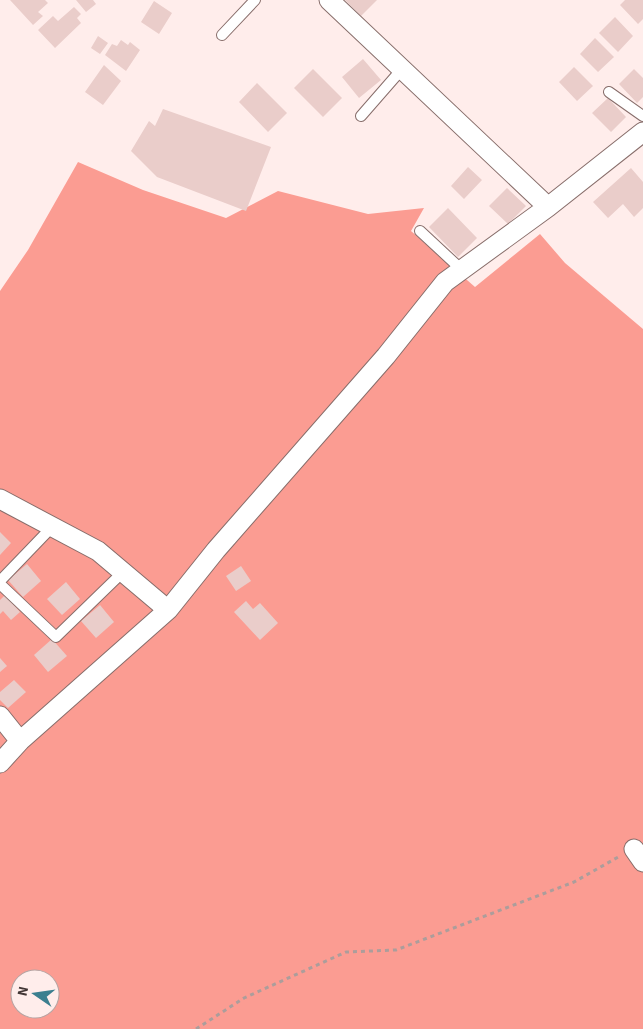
<svg xmlns="http://www.w3.org/2000/svg" width="643" height="1029" font-family="'Source Sans 3',sans-serif">
	<rect width="100%" height="100%" fill="#ffedeb"/>
	<path fill="#fb9c92" fill-rule="evenodd" d="M78,162L143,190L226,218L278,191L368,214L424,208L411,231L475,287L540,234L565,263L643,329V1029H0V291L28,250ZM20,979H50V1009H20Z"/>
	<path fill="#eacdca" d="M10,0H45L48,3L38,12L43,16L33,25Z
		M76,0H93L96,4L86,12Z
		M345,0H377L361,16Z
		M625,0H643V19L638,24L620,5Z
		M154,1L172,13L159,34L141,22Z
		M74,7L81,14L77,18L81,23L55,48L38,30L53,16L58,21Z
		M615,17L633,36L618,52L599,33Z
		M98,36L108,43L100,54L91,48Z
		M595,38L614,57L598,72L580,54Z
		M121,40L128,45L130,42L140,50L126,71L105,55L112,44L117,46Z
		M363,59L381,80L359,98L342,77Z
		M104,65L121,81L103,105L85,92Z
		M574,67L593,86L577,101L559,82Z
		M313,69L342,98L323,117L294,88Z
		M634,69L643,78V97L637,103L619,84Z
		M257,83L287,113L268,132L239,102Z
		M608,98L626,117L611,132L592,113Z
		M163,109L271,147L246,211L157,177L131,151L149,121L155,126Z
		M468,167L482,180L464,199L451,186Z
		M631,168L643,182V208L634,217L623,204L608,218L593,202Z
		M507,188L526,206L508,224L489,206Z
		M448,208L477,238L458,257L429,227Z
		M0,532L11,543L0,555Z
		M27,564L41,581L23,597L8,580Z
		M241,566L251,581L236,591L226,576Z
		M66,582L80,599L62,615L47,599Z
		M5,595L20,612L11,620L3,611L0,614V600Z
		M246,601L253,609L260,603L278,623L260,640L234,612Z
		M100,605L114,622L96,638L81,621Z
		M52,639L67,656L48,672L34,655Z
		M0,658L7,666L0,672Z
		M14,680L26,692L8,708L0,700V692Z"/>
	<g fill="none" stroke-linecap="round" stroke-linejoin="round">
		<defs>
			<path id="service" d="M222,35L255,0
				M609,92L643,116
				M361,116L402,69
				M420,231L462,270
				M0,581L51,528
				M0,584L56,637L124,571"/>
			<path id="minor" d="M329,0L548,207
				M0,499L98,551L168,610
				M0,716L20,741
				M0,763L20,741L168,610L216,550L386,356L445,282L548,207L643,132
				M634,849L643,862"/>
		</defs>
		<use href="#service" stroke="#876d6a" stroke-width="12"/>
		<use href="#minor" stroke="#876d6a" stroke-width="21"/>
		<path stroke="#ac9d9b" stroke-width="3" stroke-dasharray="4 4" stroke-linecap="butt" d="M196,1029L244,998L346,952L396,950L574,882L620,856"/>
		<use href="#service" stroke="#fff" stroke-width="10"/>
		<use href="#minor" stroke="#fff" stroke-width="19"/>
	</g>
	<g transform="translate(35 994) rotate(283)"><circle r="24" fill="#ffedeb" stroke="#b4a4a3"/>
	<path d="M0-4L9 19L0 12L-9 19Z" fill="#3c7f8f"/>
	<text y="-8" font-size="14" font-weight="bold" text-anchor="middle" fill="#433736">N</text>
	</g>
</svg>
